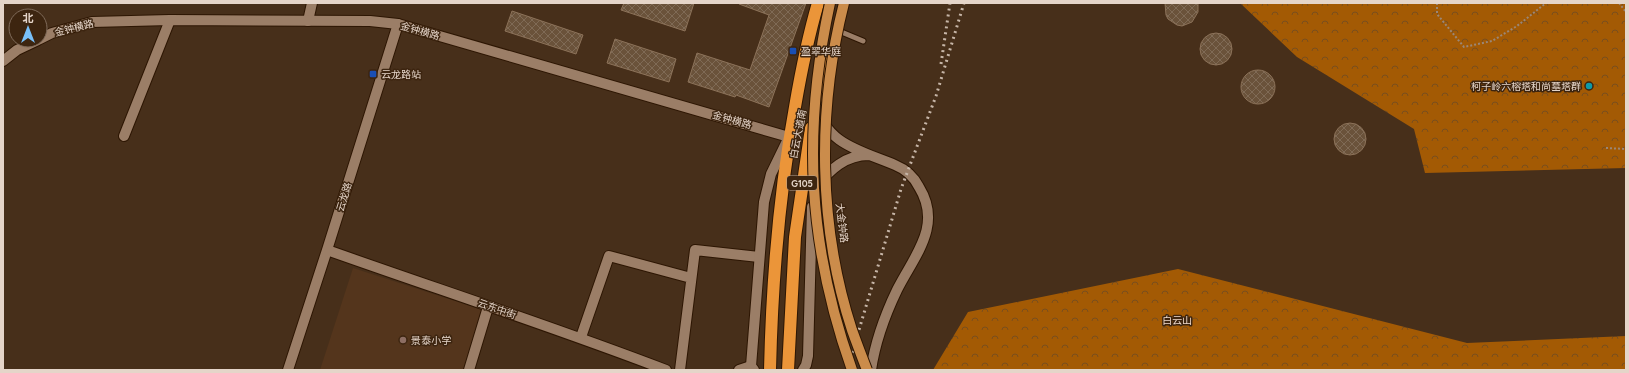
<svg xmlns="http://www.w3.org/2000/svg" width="1629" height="373" font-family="Figtree,'Noto Sans SC',sans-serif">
	<defs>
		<pattern id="forest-crowns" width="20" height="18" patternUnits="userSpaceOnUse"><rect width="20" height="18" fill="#a35a04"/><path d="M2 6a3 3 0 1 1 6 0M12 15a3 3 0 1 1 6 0" fill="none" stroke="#794e1d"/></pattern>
		<pattern id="building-cross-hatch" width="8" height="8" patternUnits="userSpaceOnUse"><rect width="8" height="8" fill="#6a523a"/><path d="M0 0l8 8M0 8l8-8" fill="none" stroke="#7f6a55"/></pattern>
	</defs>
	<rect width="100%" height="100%" fill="#472f1a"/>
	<path fill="#54351c" d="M353,268L486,311L467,370H320Z"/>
	<path fill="url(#forest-crowns)" d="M1240,3H1626V168L1425,173L1414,129L1297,57Z
		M1178,269L1467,343L1626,336V370H933L968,312Z"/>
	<path fill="url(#building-cross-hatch)" stroke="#8c7259" d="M624,3H694L685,31L621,10Z
		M739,3H806L769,107L736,95L735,97L688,82L697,53L750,70L769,15L739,4Z
		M1165,3H1198V12L1192,22L1182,26L1177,25L1168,19L1166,15Z
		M512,11L583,35L576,54L505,31Z
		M1200 49a16 16 0 1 1 32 0a16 16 0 1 1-32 0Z
		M615,39L676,59L669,82L607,63Z
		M1241 87a17 17 0 1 1 34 0a17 17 0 1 1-34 0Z
		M1334 139a16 16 0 1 1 32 0a16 16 0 1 1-32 0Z"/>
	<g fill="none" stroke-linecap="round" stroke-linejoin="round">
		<defs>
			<path id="lane" d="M839,31L863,41"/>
			<path id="street" d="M308,21L312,3
				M124,136L170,20
				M327,250C440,290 554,327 666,370
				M581,337L609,256L691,278
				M288,370L327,250L398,24
				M469,370L488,307
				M680,370L695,250L759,257
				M739,370L751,366V370"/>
			<path id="secondary" d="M40,39L52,33L92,22L170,20L370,21L398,24L789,137L771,174L764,202L751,366L754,370
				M3,61L17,50L38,40
				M817,104C824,144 862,151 895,165C905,169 914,177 919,187C943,226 914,256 897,290C885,315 875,343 871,370
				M813,189C829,172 843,155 869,155
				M803,370L806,365L808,356L812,207"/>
			<path id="highway" d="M818,97L831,53
				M770,370C772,282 779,194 795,107C801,72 808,37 818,3
				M788,370L795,237L811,128"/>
		</defs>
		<use href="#lane" stroke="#2d1603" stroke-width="7"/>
		<use href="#street" stroke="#2d1603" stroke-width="12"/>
		<use href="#secondary" stroke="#2d1603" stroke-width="12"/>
		<use href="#highway" stroke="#2d1603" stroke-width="14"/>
		<path stroke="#9b8777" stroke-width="2" stroke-dasharray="2 2" stroke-linecap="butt" d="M1437,3V14L1464,47L1492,41L1517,26L1546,3
			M1619,3L1626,12
			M1606,148L1626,149"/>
		<use href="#lane" stroke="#9b7e67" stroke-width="5"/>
		<use href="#street" stroke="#9b7e67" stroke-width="10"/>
		<use href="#secondary" stroke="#9b7e67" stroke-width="10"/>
		<use href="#highway" stroke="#eb9539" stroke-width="12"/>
		<path stroke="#c7b6a8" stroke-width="3" stroke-dasharray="2 4" stroke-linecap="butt" d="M941,64L950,3
			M847,370L901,189L936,96L964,3"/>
		<defs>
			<path id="primary-bridge" d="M830,3C802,132 808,246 852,370
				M844,3C817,109 818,226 852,330C857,344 862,357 867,370"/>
		</defs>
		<use href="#primary-bridge" stroke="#2d1603" stroke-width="12" stroke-linecap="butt"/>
		<use href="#primary-bridge" stroke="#cb8c4b" stroke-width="10"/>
	</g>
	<g fill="#1a4fb4" stroke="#3d2510" stroke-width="1.5">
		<rect x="789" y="47" width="8" height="8" rx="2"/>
		<rect x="369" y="70" width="8" height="8" rx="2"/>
	</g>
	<circle fill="#0f9aa8" stroke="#3d2510" stroke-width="1.5" cx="1589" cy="86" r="4"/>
	<circle fill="#8d6e63" stroke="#3d2510" stroke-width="1.5" cx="403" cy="340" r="4"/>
	<g text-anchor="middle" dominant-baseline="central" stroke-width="3" stroke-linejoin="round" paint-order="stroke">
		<rect fill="#3d2510" stroke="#b3a092" stroke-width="1" x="787" y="176" width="30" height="14" rx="3"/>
		<g font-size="9" font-weight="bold" fill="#e5d5c9">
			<text x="802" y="183">G105</text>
		</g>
		<g font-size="10" fill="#e5d5c9" stroke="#3d2510">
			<text transform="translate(74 28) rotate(-14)">金钟横路</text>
			<text transform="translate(420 31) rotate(16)">金钟横路</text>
			<text transform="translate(732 120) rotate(16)">金钟横路</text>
			<text transform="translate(798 134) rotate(-79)">白云大道南</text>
			<text transform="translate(344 197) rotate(-73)">云龙路</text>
			<text transform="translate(842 223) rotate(83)">大金钟路</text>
			<text transform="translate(497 309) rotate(19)">云东中街</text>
		</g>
		<g font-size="10" fill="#e5d5c9" stroke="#3d2510" text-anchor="start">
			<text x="801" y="51">盈翠华庭</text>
			<text x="381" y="74">云龙路站</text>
			<text x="1581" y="86" text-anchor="end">柯子岭六榕塔和尚墓塔群</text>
			<text x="411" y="340">景泰小学</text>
		</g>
		<g font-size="10" fill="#f0dbcb" stroke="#3d2510">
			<text x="1177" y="320">白云山</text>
		</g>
	</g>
	<rect width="1629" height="373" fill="none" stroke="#e5d5c9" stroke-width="8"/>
	<g transform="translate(28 28)"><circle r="19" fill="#3d2510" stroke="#806b5a"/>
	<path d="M0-3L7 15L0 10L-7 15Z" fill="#78bff7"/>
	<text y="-6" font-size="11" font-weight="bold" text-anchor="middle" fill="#e5d5c9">北</text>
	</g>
</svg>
